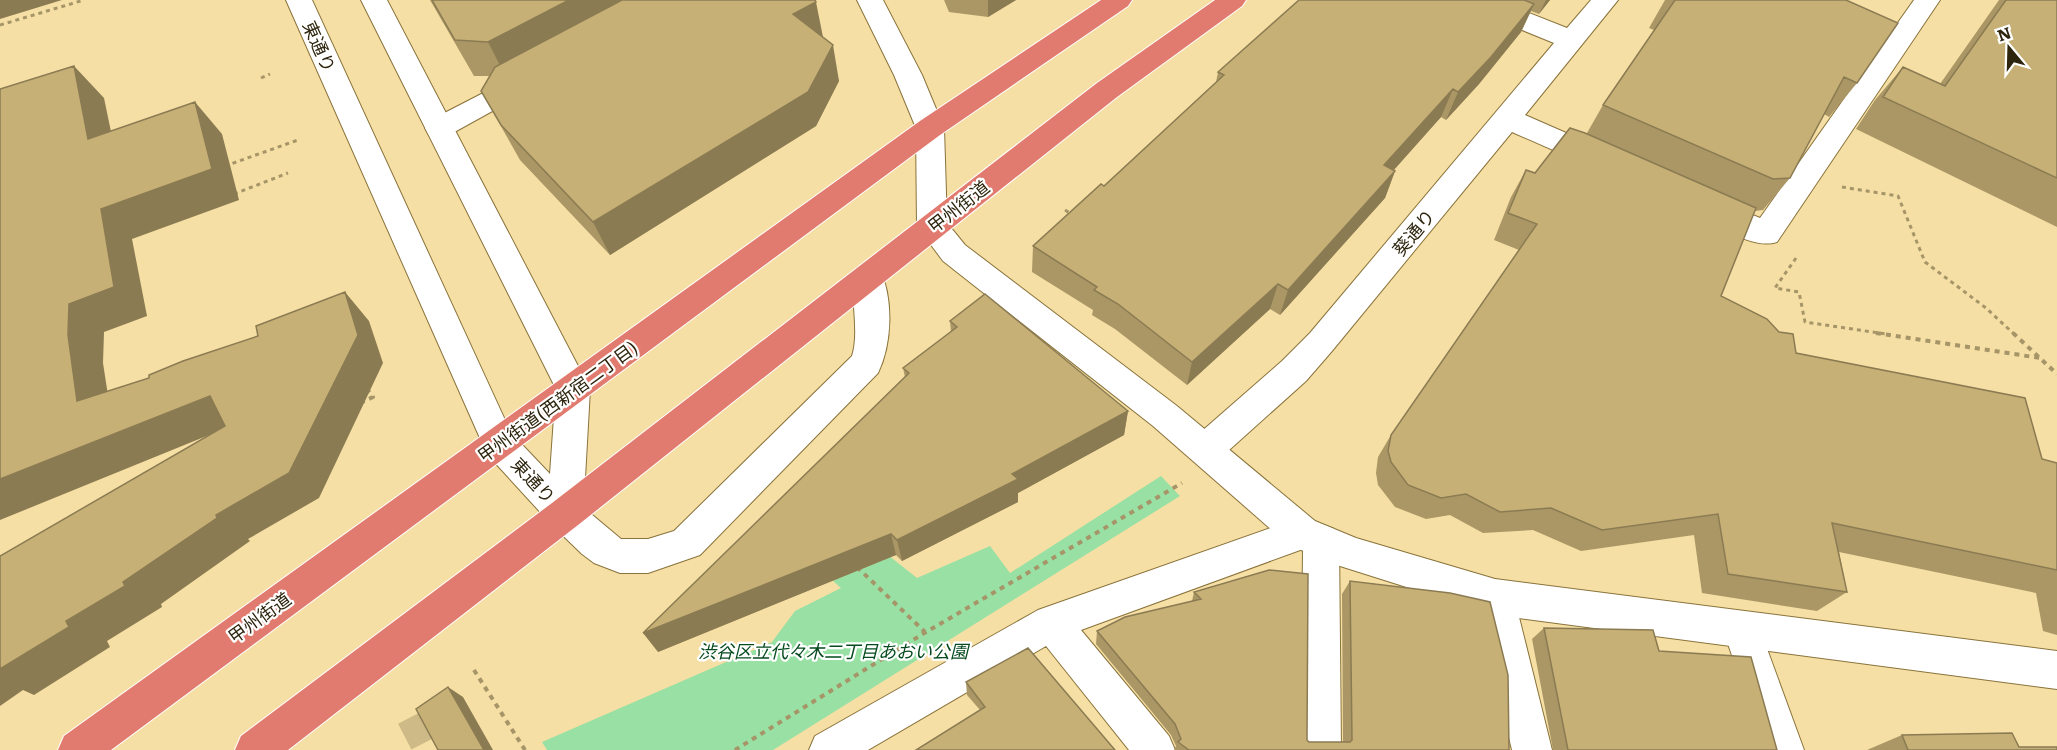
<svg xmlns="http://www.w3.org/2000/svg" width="2057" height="750" font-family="Literata,'Noto Sans JP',serif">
	<rect width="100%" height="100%" fill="#f6dfa4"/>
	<path fill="#99e0a5" d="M1161,476L1180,496L773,750H547L542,742L772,642L795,611L841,588L779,533L816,498L917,578L990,546L1010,573Z"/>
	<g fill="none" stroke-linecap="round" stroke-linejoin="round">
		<path stroke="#ceba86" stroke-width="29" stroke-dasharray="29 15" stroke-linecap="butt" d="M411,717L428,750"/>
		<defs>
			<path id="minor" d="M1459,0H1496L1567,28L1591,0H1618L1525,115L1612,153L1616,160L1612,167L1602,171L1592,167L1512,132L1332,351L1306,381L1218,460L1206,464L1194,460L1189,449L1194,438L1282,361L1310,333L1554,43L1463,6Z
				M1914,0H1940L1777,242C1753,250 1720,226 1698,216L1694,208L1698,200L1709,197L1760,218Z
				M526,71L536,73L540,80L536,87L449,135L439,138L429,135L425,128L429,121Z
				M868,265L879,268C894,298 892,344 878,373L700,555L648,573H620L594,563L582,554L552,525L547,514L552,503L565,498L578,503L621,539H648L674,531L852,356C861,328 847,288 857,268Z
				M1302,517L1315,521L1317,526L1321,524L1334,529L1339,541L1341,750H1301L1303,549L1081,630L1169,736L1175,750H1129L1046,646L868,750H809L815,736L1038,610Z
				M1495,579L1508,585L1514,597L1552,750H1512L1476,597L1482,585Z
				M1742,611L1755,616L1804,750H1764L1723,629L1729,616Z"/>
			<path id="tertiary" d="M932,214L943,218L965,245L1177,406L1315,521L1356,538L1495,579L2057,651V689L1495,615L1340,566L1289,545L1153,426L943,261L917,226L921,218Z"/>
			<path id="secondary" d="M286,0H312L511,433L550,474L556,389L361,0H387L590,389L583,514L578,525L565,530L552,525L487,454Z
				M857,0H883L922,75L944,128L947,226L943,234L932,238L921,234L917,226L916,128L894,75Z"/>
			<path id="trunk" d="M1101,0H1132L1128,6L940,135L111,750H58L64,736L920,121Z
				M1215,0H1246L1242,6L1117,97L578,525L288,750H235L241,736L552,503L1097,83Z"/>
		</defs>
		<use href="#minor" stroke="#89733b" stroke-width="2"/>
		<use href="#tertiary" stroke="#89733b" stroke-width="2"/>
		<use href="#secondary" stroke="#89733b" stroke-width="2"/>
		<use href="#trunk" stroke="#fff" stroke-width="2"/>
		<path stroke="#a69568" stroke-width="3" stroke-dasharray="4 4" stroke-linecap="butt" d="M0,25L84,0
			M261,78L270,74
			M225,166L298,140
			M1842,187L1898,196L1925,262L1986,308L2014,334
			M234,194L288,173
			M1065,210L1073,215
			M1796,258L1775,288L1799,292L1805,322L1886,334"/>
		<path stroke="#a69568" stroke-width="4" stroke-dasharray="5 5" stroke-linecap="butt" d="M1876,333L2040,358
			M2013,333L2057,374
			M360,403L373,397L366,388
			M857,567L925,632
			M474,670L525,750
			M735,750L926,632L1182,483"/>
		<use href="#minor" fill="#fff" fill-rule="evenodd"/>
		<use href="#tertiary" fill="#fff" fill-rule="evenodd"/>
		<use href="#secondary" fill="#fff" fill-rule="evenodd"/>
		<use href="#trunk" fill="#e27b6f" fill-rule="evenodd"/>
	</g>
	<path fill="#aa9765" d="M430,0H815L822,37L839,81L816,126L610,255L520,160L481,91L490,76H474Z
		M944,0H1016L988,17L949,12Z
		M1299,0H1550L1539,14L1531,11L1521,32L1479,84L1446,120L1441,117L1394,170L1395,171L1385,198L1280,315L1270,309L1187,385L1115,329L1092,315L1093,310L1032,272L1033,246L1104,186L1216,82L1218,72Z
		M1665,0H1846L1857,83L1829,117L1824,114L1790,178L1763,210L1755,211L1721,296L1796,353L2042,459L2057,463V635L2043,631L2036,593L1839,552L1847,592L1817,611L1702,593L1694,535L1581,551L1533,530L1483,533L1450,515L1426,519L1395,507L1378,485L1376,473L1378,457L1391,435L1519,250L1494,240L1511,197L1526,170L1535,173L1587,133L1603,105L1654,30L1649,28Z
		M1999,0H2057V227L1856,129L1875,100L1903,67L1940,84Z
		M950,321L1128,411L1124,435L1018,493V502L902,561L896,555L658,652L905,377L903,368L951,332Z
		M1269,570L1307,740L1309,742H1343L1342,594L1350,581L1509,750H1174L1176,746L1171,735L1096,644L1097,631L1192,601L1194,592Z
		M1544,628L1659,651L1777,750H1553L1532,639Z
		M966,682L1115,750L980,710L967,695Z
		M1902,735L2019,747L2057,750H1867Z"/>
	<path fill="#8b7b53" d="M0,0H62L0,19Z
		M569,0H651L506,77L488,42Z
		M988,0H1016L988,17Z
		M1546,0H1550L1539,14Z
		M816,2L823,37L793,14Z
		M1534,4L1521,32L1479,84L1446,120L1458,92Z
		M833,45L839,81L816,126L610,255L593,222Z
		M74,66L104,98L119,170L88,139Z
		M1453,89L1441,117L1374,192L1384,165Z
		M195,102L222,134L239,200L132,239L147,316L104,332L103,363L113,428L77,401L68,335L69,304L101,209Z
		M1395,171L1385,198L1280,315L1288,290Z
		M1278,284L1270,309L1187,385L1192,362Z
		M345,292L369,321L383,363L319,498L248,539L250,541L161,604L162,607L107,641L110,647L34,695L23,690L0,706V669L66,621L123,582L216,515Z
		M210,396L241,422L0,520V479Z
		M1128,411L1124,435L1018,493V502L902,561L897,540L1012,474Z
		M891,534L896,555L658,652L643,633Z
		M448,687L463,697L493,750H484Z"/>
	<path fill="#c6b076" stroke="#8b7b53" stroke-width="1.5" d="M432,0H569L488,42L455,40Z
		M622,0H815L816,2L793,14L833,45L808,92L593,222L501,125L481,91L495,67Z
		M1299,0H1524L1534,4L1491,57L1458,92L1453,89L1384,165L1395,171L1288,290L1278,284L1192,362L1118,304L1094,290L1097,287L1033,246L1101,184L1104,186L1224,75L1218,72Z
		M1675,0H1846L1898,23L1857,83L1844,77L1790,178L1773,179L1603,105Z
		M2006,0H2057V178L1883,97L1903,67L1945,86Z
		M74,66L88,139L195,102L212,169L101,209L114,287L69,304L68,335L77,401L149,378V375L183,361L258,336L256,326L345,292L358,335L289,473L216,515L217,518L123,582L125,586L66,621L69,627L0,669V556L225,426L210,396L0,479V89Z
		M1570,128L1585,133L1756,208L1721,296L1767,319L1779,332L1793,334L1796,353L2025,398L2042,459L2057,463V570L1832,523L1847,592L1728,574L1718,514L1602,530L1551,508L1500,512L1466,494L1441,498L1408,485L1391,462L1388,451L1391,435L1537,224L1508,213L1526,170L1535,173Z
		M985,294L1128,411L1012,474L1018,479L897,540L891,534L643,633L909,373L903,368L957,327L950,321Z
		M1269,570L1308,574L1307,740L1309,742H1350L1352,740L1350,581L1450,593L1490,602L1508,675L1509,750H1189L1178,742L1181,739L1175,724L1097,631L1125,617L1201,599L1194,592Z
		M1544,628L1653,630L1659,651L1751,657L1777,750H1568Z
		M1028,648L1115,750H916L985,707L966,682Z
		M448,687L484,750H438L416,709Z
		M2012,733L2019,747H2057V750H1908L1902,735Z"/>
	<g text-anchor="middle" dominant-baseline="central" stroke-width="4.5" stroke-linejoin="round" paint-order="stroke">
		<g font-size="18" fill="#2d250d" stroke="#fff">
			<text transform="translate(320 46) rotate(66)">東通り</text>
			<text transform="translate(958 206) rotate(-38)">甲州街道</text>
			<text transform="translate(1413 232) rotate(-50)">葵通り</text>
			<text transform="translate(557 401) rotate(-36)">甲州街道(西新宿二丁目)</text>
			<text transform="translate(534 480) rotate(47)">東通り</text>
			<text transform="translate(259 617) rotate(-36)">甲州街道</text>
		</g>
		<g font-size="18" font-style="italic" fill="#054b1e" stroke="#fff">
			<text x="833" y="650">渋谷区立代々木二丁目あおい公園</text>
		</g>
	</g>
	<g transform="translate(2009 48) rotate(341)" stroke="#ffffff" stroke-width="4.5" paint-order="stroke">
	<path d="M0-4.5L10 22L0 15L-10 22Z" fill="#2d250d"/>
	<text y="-9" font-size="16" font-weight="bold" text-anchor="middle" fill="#2d250d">N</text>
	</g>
</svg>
